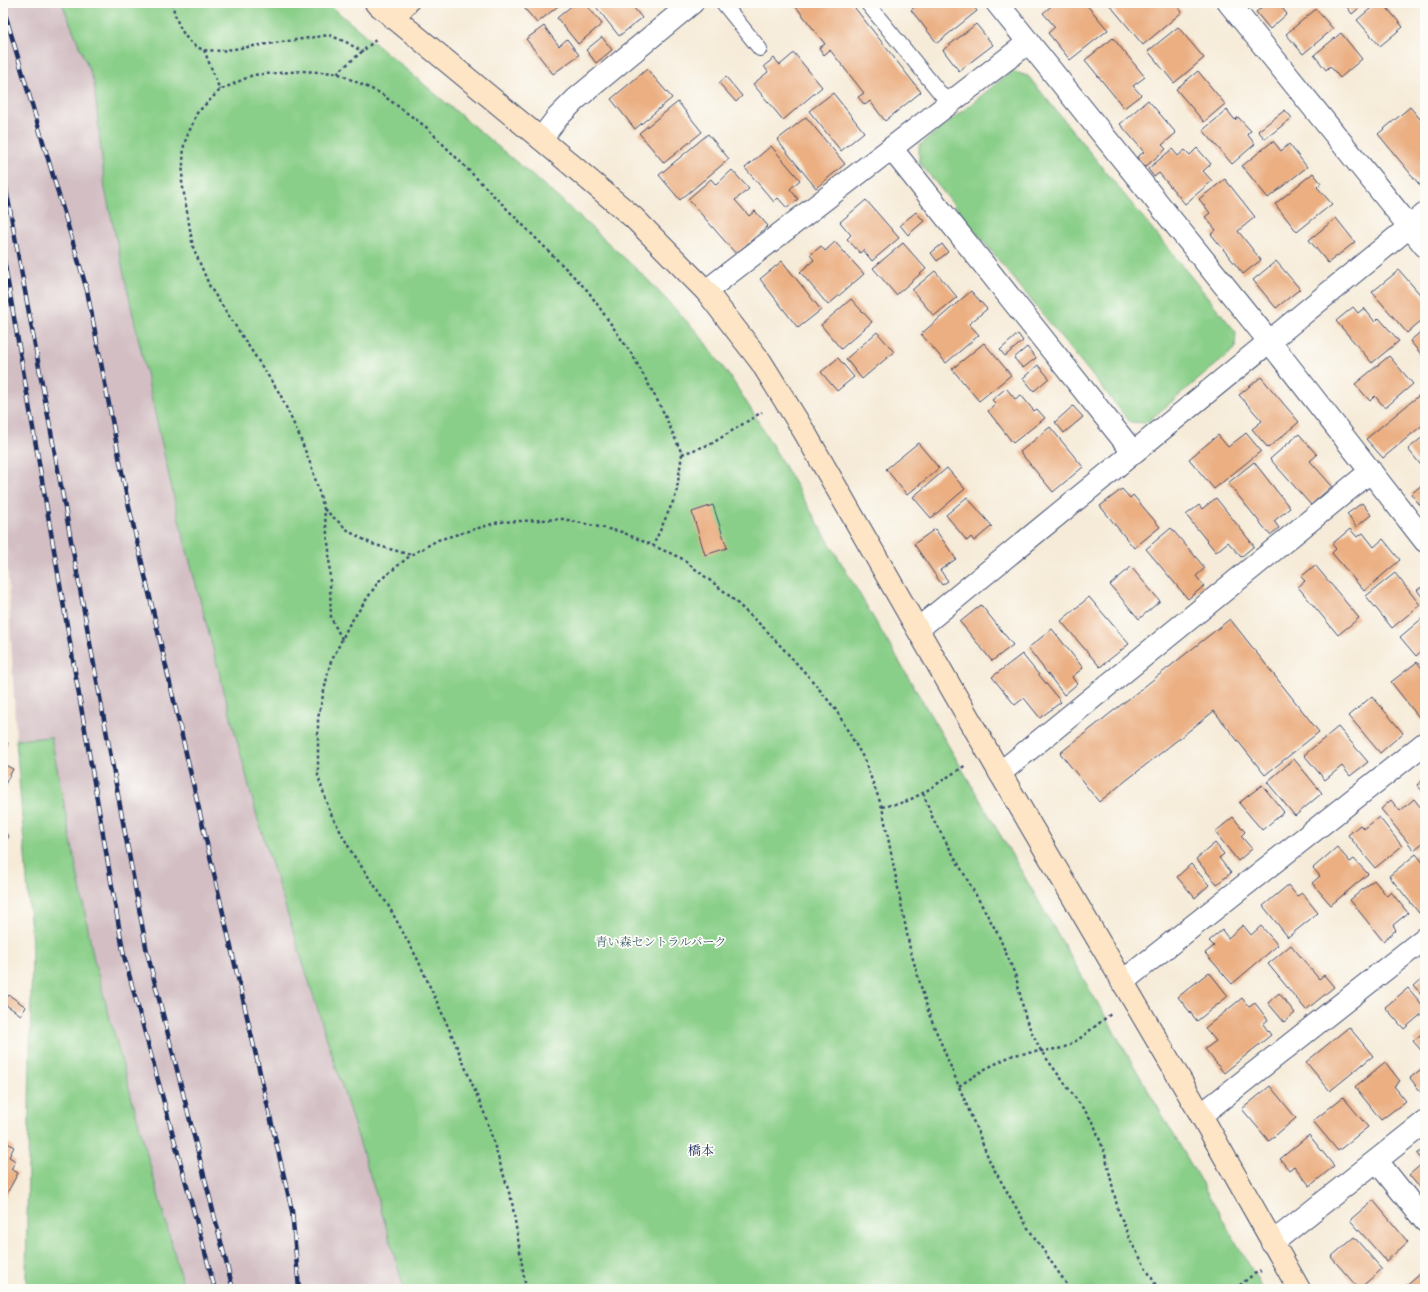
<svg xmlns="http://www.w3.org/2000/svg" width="1428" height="1292" font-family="'IM FELL Great Primer','Noto Serif JP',serif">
	<rect width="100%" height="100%" fill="#fdfcf7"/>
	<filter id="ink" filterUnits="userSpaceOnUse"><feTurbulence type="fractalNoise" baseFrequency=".025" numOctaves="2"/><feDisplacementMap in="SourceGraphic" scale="8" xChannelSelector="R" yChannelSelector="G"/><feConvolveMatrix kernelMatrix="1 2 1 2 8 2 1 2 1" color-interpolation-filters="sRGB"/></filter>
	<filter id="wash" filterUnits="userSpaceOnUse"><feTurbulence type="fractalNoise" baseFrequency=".012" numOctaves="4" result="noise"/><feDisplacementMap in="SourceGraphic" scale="16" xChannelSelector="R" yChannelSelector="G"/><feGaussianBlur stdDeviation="0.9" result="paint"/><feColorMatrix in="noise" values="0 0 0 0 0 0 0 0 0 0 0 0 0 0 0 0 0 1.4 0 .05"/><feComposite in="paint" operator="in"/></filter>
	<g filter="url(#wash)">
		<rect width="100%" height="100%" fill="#f6ebd8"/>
		<path fill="#d2bec3" d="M3,3H62L94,82L105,189L178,516L258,820L385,1223L404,1289H184L94,960L51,737L16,740L3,477Z"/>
		<path fill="#8acf89" stroke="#527f74" d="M62,3H327L558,197L644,276L698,333L733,381L755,416L961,767L1263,1289H404L385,1223L258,820L178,516L105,189L94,82Z
			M1012,71L1028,76L1236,332L1235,349L1146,423L1130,422L919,162V146Z
			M51,737L94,960L184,1289H29L26,1276L32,945L16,740Z"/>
		<g id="blocks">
			<path fill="#ebaf82" d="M520,3H562L537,23Z
				M575,3H585L602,24L578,44L557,18Z
				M593,3H630L642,18L619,36Z
				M793,3H851L921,92L885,121L870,101L865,105L858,97L864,93L830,50L824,55L819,48L825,44Z
				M919,3H927L928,4L930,3H971L977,11L937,43L911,10Z
				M1055,3H1085L1108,30L1070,60L1048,33L1055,27L1043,13Z
				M1108,3H1175L1182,12L1143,45Z
				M1267,3H1278L1287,14L1270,29L1256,12Z
				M1344,3H1365L1352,14Z
				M1377,3H1383L1403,27L1380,46L1357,20Z
				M1316,9L1333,29L1303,54L1286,34Z
				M976,24L993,45L959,71L943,50Z
				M544,26L559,46L567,39L579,55L553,74L526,39Z
				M1178,27L1204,58L1174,83L1148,51Z
				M1341,33L1362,59L1340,78L1330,66L1326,70L1314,55Z
				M602,37L612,50L596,63L586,50Z
				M1113,38L1145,77L1133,86L1141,95L1124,108L1085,60Z
				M794,53L822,87L783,120L753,84L768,72L764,66L774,58L780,65Z
				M647,69L672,98L635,129L611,99Z
				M1198,71L1225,104L1204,122L1176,89Z
				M726,77L742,96L736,102L719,83Z
				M833,93L864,132L841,151L809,111Z
				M1148,100L1176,133L1162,145L1166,149L1145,167L1137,157L1144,152L1120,124Z
				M678,102L702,132L664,163L639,133Z
				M1410,107L1425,125V188L1423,189L1378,134Z
				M1227,110L1235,120L1238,117L1251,131L1247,134L1255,144L1232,164L1203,130Z
				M1285,110L1292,118L1265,139L1258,131Z
				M806,117L845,164L816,188L777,140Z
				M708,134L729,159L680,200L659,175Z
				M1273,141L1281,151L1289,144L1307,167L1268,198L1242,166Z
				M771,146L800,180L790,189L798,199L787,208L778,198L774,202L745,168Z
				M1197,148L1211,164L1203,171L1212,181L1185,204L1159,173L1154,177L1148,169L1172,149L1178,156L1185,150L1190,155Z
				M732,170L749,189L735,200L749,216L755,211L768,226L736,254L688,199L711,179L716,185Z
				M1313,173L1321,183L1317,187L1332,204L1297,232L1275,204Z
				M1225,179L1255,217L1238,231L1261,260L1243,274L1211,234L1216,230L1205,217L1210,213L1199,199Z
				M866,200L899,238L872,261L863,250L860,253L847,239L851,235L840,222Z
				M916,212L924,221L908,235L900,225Z
				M1336,218L1355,242L1328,263L1309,240Z
				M835,242L864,274L828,305L800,272L814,260L810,255L821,246L825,251Z
				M903,243L926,269L896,295L873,268Z
				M942,244L948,252L937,261L931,253Z
				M782,261L821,310L798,328L760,279Z
				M1276,261L1300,289L1276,308L1253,280Z
				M1399,270L1425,300V317L1407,333L1372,292Z
				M935,271L957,297L934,316L912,290Z
				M971,291L987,309L969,324L979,335L946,363L921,334Z
				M851,299L872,322L841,349L821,325Z
				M1353,307L1358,313L1364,308L1375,322L1379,318L1399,341L1372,363L1336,321Z
				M1425,328V359L1410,341Z
				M877,332L894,352L862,379L846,359Z
				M1018,334L1023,341L1005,356L1000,350Z
				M984,343L1011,375L979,401L952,369Z
				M1027,347L1036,358L1023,368L1014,358Z
				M1389,356L1413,384L1385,408L1375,396L1370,401L1355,384Z
				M838,358L854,377L837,391L821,372Z
				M1038,365L1049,378L1034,391L1023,378Z
				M1261,377L1299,422L1268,448L1252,429L1262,421L1239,395Z
				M1006,388L1015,399L1021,395L1034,411L1037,409L1045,418L1013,443L988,411L996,404L992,400Z
				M1422,393L1425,396V423L1383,458L1366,439Z
				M1073,406L1083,417L1064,433L1055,422Z
				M1050,427L1083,467L1053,492L1020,452Z
				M1246,433L1261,451L1214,489L1189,459L1218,435L1228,447Z
				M1299,434L1317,455L1310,461L1332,486L1311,505L1270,459Z
				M1425,435V461L1420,464L1408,449Z
				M918,443L939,468L907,495L886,469Z
				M1254,462L1290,508L1274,521L1279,528L1270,535L1228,483Z
				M947,468L965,489L931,518L913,497Z
				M1425,482V509L1424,510L1411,494Z
				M1122,489L1130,498L1133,495L1160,527L1134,548L1100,506Z
				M967,497L992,526L974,541L971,537L967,541L946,515Z
				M1216,498L1254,546L1241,557L1228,542L1216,552L1186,515L1199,505L1202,509Z
				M1362,503L1371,515L1356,527L1347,514Z
				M713,505L727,548L705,555L692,512Z
				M1171,528L1205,568L1196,576L1204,586L1188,599L1146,549Z
				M935,529L956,559L940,570L948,581L942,585L914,544Z
				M1350,529L1357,537L1363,533L1374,547L1383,539L1400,560L1364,591L1332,553L1336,549L1332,544Z
				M1315,565L1359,618L1338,635L1298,587L1305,581L1301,577Z
				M1131,567L1160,601L1139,619L1110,585Z
				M1395,573L1420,605L1392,628L1366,596Z
				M1425,585V601L1417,590Z
				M1089,597L1129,644L1100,667L1061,621Z
				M981,605L1013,645L992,661L960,622Z
				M1425,616V648L1416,656L1400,637Z
				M1230,619L1319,732L1265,775L1214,711L1099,802L1060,753Z
				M1052,629L1083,668L1072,677L1077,684L1064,695L1028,648Z
				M1022,654L1061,702L1040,718L1024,698L1015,705L992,677Z
				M1417,662L1425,672V717L1421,720L1391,682Z
				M1372,696L1403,733L1380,753L1349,716Z
				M1338,727L1368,762L1350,776L1342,766L1325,780L1304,755Z
				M3,740L8,743L3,752Z
				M1294,759L1322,793L1295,816L1267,782Z
				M3,764L13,769L3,788Z
				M1425,778V794L1417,785Z
				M1262,785L1284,812L1262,830L1239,803Z
				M1414,799L1425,813V841L1414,850L1381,809L1391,800L1400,811Z
				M1233,817L1245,832L1241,836L1252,849L1238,861L1215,832Z
				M1379,817L1402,846L1375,868L1348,835L1360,825L1364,829Z
				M3,832L9,836L3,847Z
				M1215,843L1224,854L1219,858L1231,873L1217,884L1196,859Z
				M1337,847L1350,862L1354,859L1368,874L1331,905L1312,883L1320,876L1313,868Z
				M1416,854L1425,865V908L1419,913L1389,876Z
				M1191,864L1209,885L1195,898L1177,877Z
				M1374,880L1387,896L1391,892L1408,913L1393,925L1396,930L1383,941L1350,900Z
				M1288,885L1297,896L1302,893L1318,913L1288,937L1263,906Z
				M1243,925L1251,935L1261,926L1278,945L1232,984L1205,953L1214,946L1209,941L1222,930L1228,938Z
				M1291,945L1319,979L1324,975L1334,987L1306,1010L1268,964Z
				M1209,972L1228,996L1197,1021L1178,997Z
				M1425,976V998L1414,986Z
				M1408,988L1425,1008V1011L1404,1029L1385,1007Z
				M1279,993L1295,1013L1284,1022L1268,1003Z
				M9,995L26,1007L21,1015L3,1003Z
				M1242,998L1249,1007L1255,1003L1268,1020L1263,1024L1271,1035L1224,1073L1205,1049L1216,1041L1205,1028Z
				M1349,1027L1373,1056L1330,1091L1306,1062Z
				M1425,1031V1055L1413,1041Z
				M1385,1062L1400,1081L1394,1086L1406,1101L1381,1120L1355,1087Z
				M1425,1066V1095L1424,1096L1410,1078Z
				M1270,1086L1296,1118L1269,1141L1242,1109Z
				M1343,1097L1368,1127L1338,1151L1313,1121Z
				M1309,1135L1334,1166L1310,1186L1294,1166L1289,1170L1280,1159Z
				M3,1140L14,1147L9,1157L16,1161L11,1169L18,1173L5,1197L3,1196Z
				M1425,1148V1194L1409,1175L1424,1162L1417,1154Z
				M1373,1200L1408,1242L1386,1261L1350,1220Z
				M1354,1237L1382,1269L1359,1289L1331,1257Z
				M1421,1272L1425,1276V1289H1402Z"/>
		</g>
	</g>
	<g filter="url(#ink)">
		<use href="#blocks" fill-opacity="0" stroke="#3c4b70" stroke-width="1"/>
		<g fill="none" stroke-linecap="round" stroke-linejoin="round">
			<defs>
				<path id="lane" d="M723,3L760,49
					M867,3L949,104"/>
				<path id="street" d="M997,3L1269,341L1425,541
					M1229,3L1425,246
					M541,139L557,118L576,99L692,3
					M891,148L1133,452
					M706,291L1029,42
					M918,629L1425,214
					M1000,773L1371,471
					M1122,982L1425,743
					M1201,1115L1425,938
					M1377,1161L1425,1221
					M1272,1243L1425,1122"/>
				<path id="secondary" d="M376,3L541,139L634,218L706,291L761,362L805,433L1000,773L1201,1115L1299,1289
					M393,18L407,3"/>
			</defs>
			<use href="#lane" stroke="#3c4b70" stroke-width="16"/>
			<use href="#street" stroke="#3c4b70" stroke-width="24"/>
			<use href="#secondary" stroke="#3c4b70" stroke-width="24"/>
			<path stroke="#3c4b70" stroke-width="2.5" stroke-dasharray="3 3" stroke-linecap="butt" d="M172,3C176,21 184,44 204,50C209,51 215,50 220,51L329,35L346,42L363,52
				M204,50L220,90
				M337,73L378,38
				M682,454L711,444L762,412
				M324,509L350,532L372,544L411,555
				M342,639L331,618L329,550L324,509L312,468L299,435L280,394L210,287L193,247L182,182L184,144L197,113L220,90L253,75L302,71L337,73L380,93L426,127L588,291L633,356L662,409L682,454L676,495L653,546
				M923,793L933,819L998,934L1016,977L1026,1020L1041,1051L1093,1122L1105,1154L1118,1210L1131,1242L1158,1289
				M882,807L905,802L923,793L966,765
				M959,1086L985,1069L1013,1055L1063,1048L1079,1039L1112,1013
				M526,1289L512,1202L485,1115L451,1033L417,958L388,905L352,853L330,812L318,776V718L330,664L349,625L379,581L411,555L438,540L499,522L563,519L622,532L681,558L725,592L766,630L810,678L836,710L864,759L882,807L910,949L929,1014L991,1164L1028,1228L1070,1289
				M1235,1289L1254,1274L1261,1271"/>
			<use href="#lane" stroke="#fff" stroke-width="14"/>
			<use href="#street" stroke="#fff" stroke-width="22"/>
			<use href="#secondary" stroke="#fde5c5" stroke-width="22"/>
			<defs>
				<path id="rail" d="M3,7L87,290L127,498L292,1211L299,1289
					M3,172L147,952L233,1289
					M3,254L124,956L215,1289"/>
			</defs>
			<use href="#rail" stroke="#1b2f5e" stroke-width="4.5"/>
			<use href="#rail" stroke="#fdfcf7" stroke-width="3" stroke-dasharray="9" stroke-linecap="butt"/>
		</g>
	</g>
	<g text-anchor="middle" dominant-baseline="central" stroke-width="3.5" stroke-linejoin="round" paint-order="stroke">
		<g font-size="12" fill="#3c5f6b" stroke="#fdfcf7">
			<text x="661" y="942">青い森セントラルパーク</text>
		</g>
		<g font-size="13" fill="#1b2f5e" stroke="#fdfcf7">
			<text x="701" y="1151">橋本</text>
		</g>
	</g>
	<rect width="1428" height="1292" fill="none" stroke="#fdfcf7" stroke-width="16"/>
</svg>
